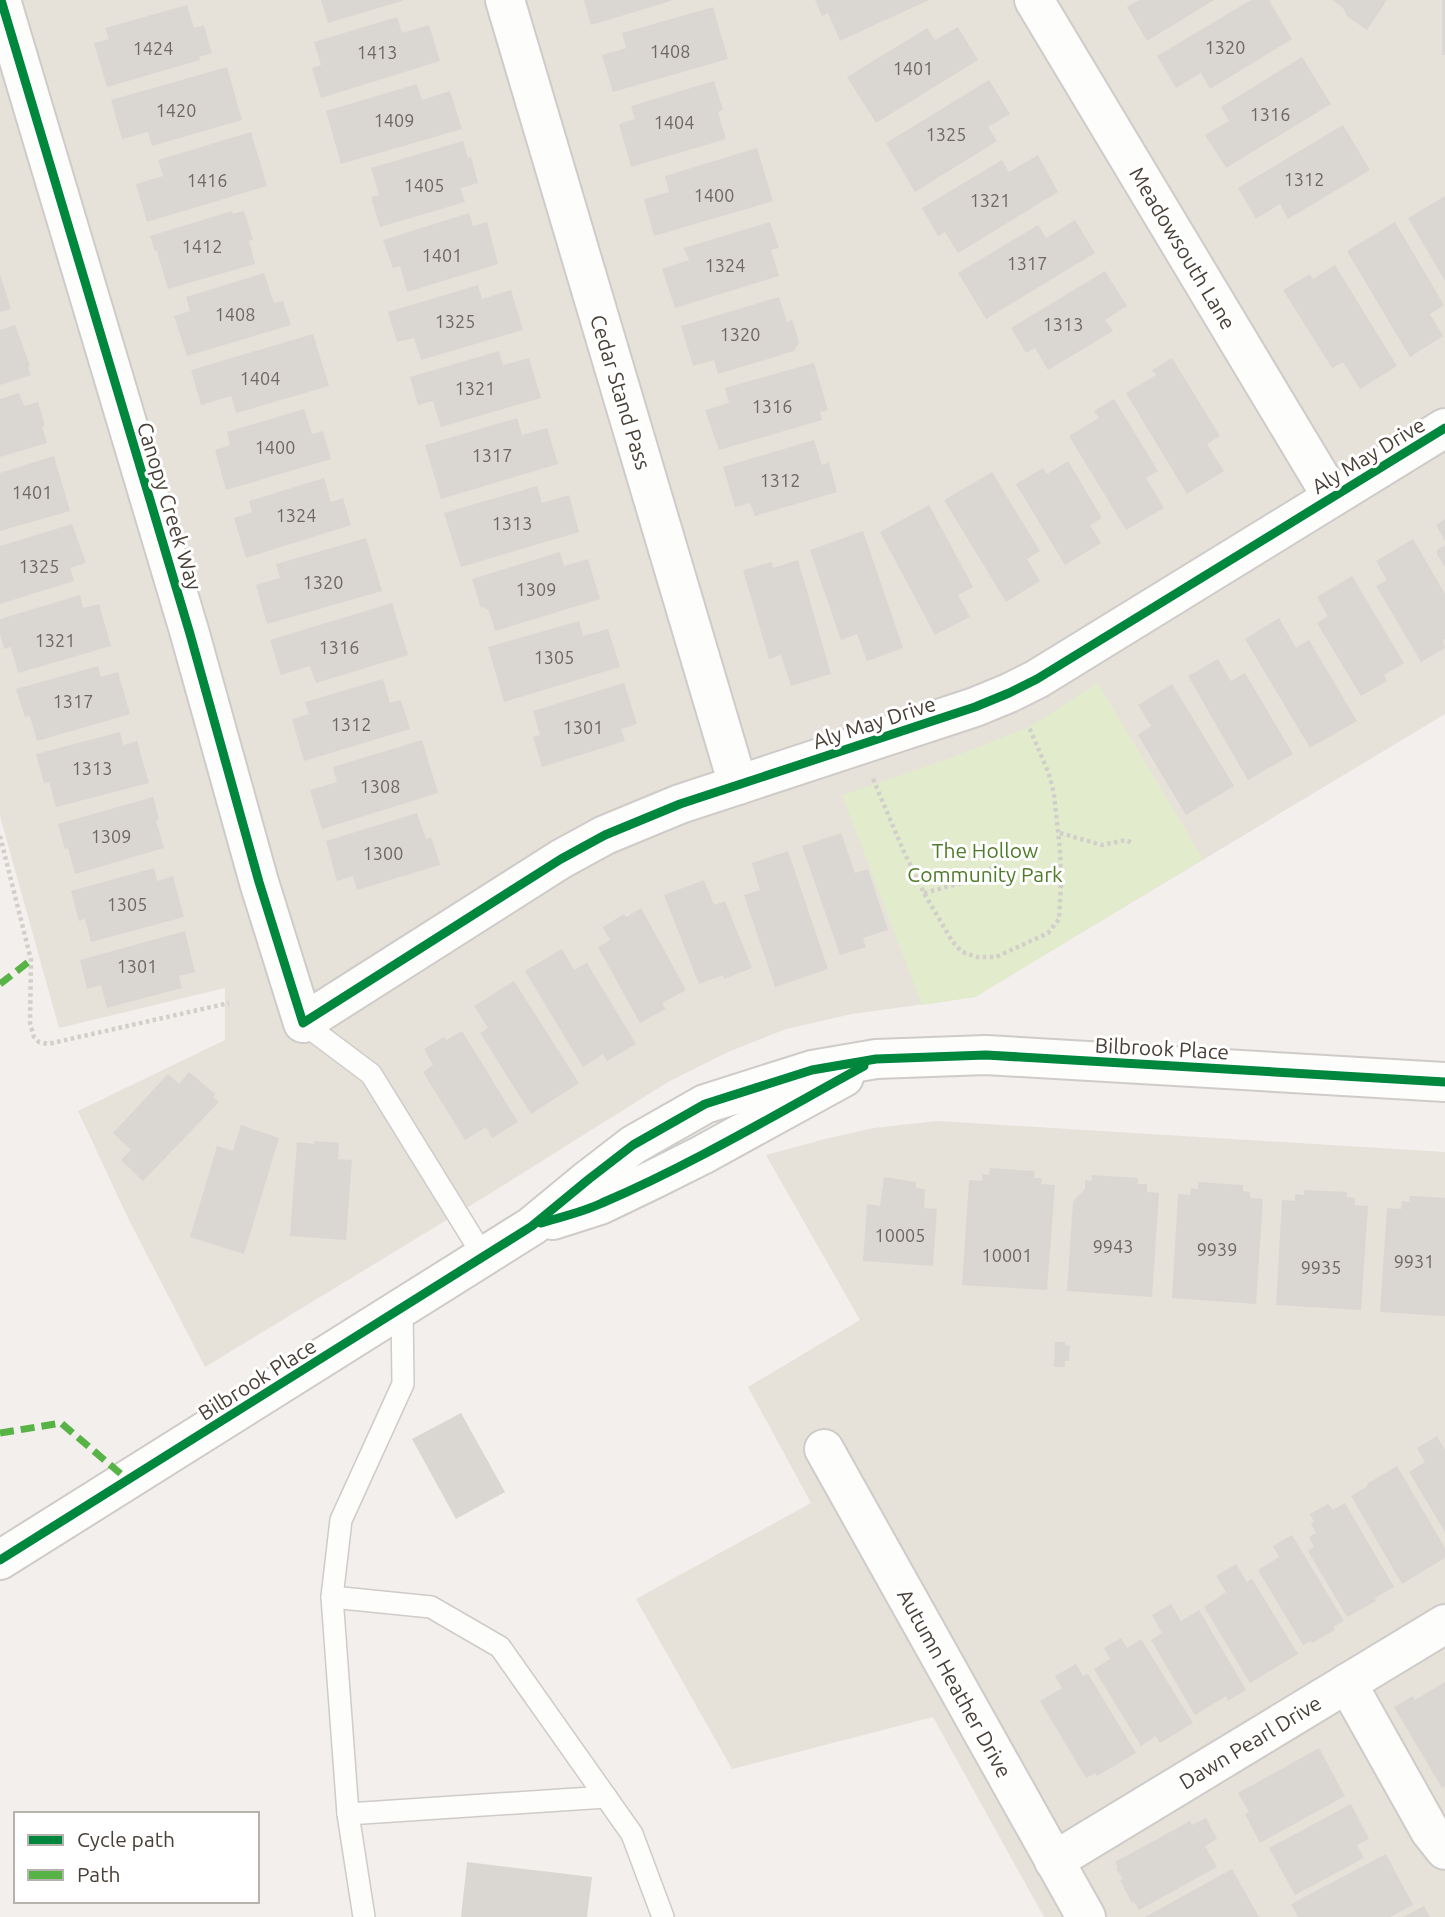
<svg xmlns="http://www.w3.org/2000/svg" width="1445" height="1917" font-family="Ubuntu,sans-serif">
<rect width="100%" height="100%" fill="#f2efec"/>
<g fill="#e6e1d9">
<path d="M0 0H1445V714L975 997 852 1014 786 1029 728 1052 668 1082 491 1193 205 1367 129 1220 78 1111 225 1040V988L59 1028 0 816Z"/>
<path d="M938 1121 1445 1152V1917H1044L933 1717 732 1769 636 1599 811 1503 748 1387 860 1320 766 1155 825 1139 874 1128Z"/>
</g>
<path fill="#e2eccc" d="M1098 683 1203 859 975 997 922 1005 842 795 951 758 1029 727Z"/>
<g fill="#dad7d3">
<path d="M321 0H402V1L328 23Z"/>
<path d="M584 0H671V1L591 25Z"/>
<path d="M815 0H929L840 41 828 13 822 16Z"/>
<path d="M1139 0H1214L1147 41 1127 7Z"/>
<path d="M1251 0H1269L1292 39 1210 89 1201 73 1176 88 1157 56Z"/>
<path d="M1332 0H1387L1367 30 1348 17 1343 8Z"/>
<rect x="1442" y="0" width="3" height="55"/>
<path d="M187 5 194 28 204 25 212 53 199 57 200 60 107 87 94 43 109 39 105 28Z"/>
<path d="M713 7 728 59 613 92 602 55 626 48 622 33Z"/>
<path d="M397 17 402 33 429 25 440 61 321 98 312 68 321 65 314 42Z"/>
<path d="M958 27 978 60 876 123 847 77 927 28 935 40Z"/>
<path d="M1302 57 1331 104 1226 168 1205 135 1229 121 1221 107Z"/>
<path d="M227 67 242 120 152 146 148 132 122 139 111 100Z"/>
<path d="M989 80 1010 114 988 127 997 141 915 192 886 143Z"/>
<path d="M714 81 723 110 718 112 726 139 631 167 619 124 635 119 631 106Z"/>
<path d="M417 84 422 100 450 91 462 129 341 164 326 111Z"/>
<path d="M1343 125 1370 170 1288 219 1280 204 1256 219 1238 188Z"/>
<path d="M251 132 267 186 147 222 136 184 163 176 158 160Z"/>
<path d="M463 141 468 158 471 157 478 183 460 188 465 202 380 227 371 197 379 195 371 168Z"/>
<path d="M757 148 773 201 654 236 644 199 669 192 665 176Z"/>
<path d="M1038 155 1058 192 958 253 945 232 938 236 922 208 1002 160 1009 172Z"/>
<path d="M1445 196V281L1408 218Z"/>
<path d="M232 211 233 214 244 211 253 240 249 241 255 264 168 289 157 251H155L150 236Z"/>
<path d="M469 213 473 226 487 222 498 264 407 292 400 266 393 268 383 240Z"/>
<path d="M1075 220 1095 253 986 319 958 273 1038 225 1046 238Z"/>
<path d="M770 222 779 248 771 250 779 276 675 308 662 269 689 260 684 248Z"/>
<path d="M1395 222 1444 305 1430 314 1443 336 1410 357 1347 251Z"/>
<path d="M1335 265 1397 366 1360 389 1343 362 1332 368 1283 290 1310 274 1313 279Z"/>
<path d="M1105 271 1127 306 1105 320 1113 331 1048 370 1035 348 1026 353 1011 328Z"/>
<path d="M264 273 274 303 283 301 291 325 187 356 174 316 190 311 186 297Z"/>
<path d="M0 274 11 309 0 312Z"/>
<path d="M478 285 482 299 511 290 523 330 421 360 414 338 397 342 388 312Z"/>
<path d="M779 297 787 322 792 320 799 342 794 351 718 374 714 360 693 366 681 326Z"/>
<path d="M15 325 30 366 28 367 31 375 0 385V330Z"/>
<path d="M313 334 329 386 236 413 231 396 201 405 191 370Z"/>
<path d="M499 351 503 365 529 358 541 398 441 427 433 401 418 405 410 377Z"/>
<path d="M1172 358 1220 436 1207 444 1224 471 1187 494 1126 393 1156 375 1152 370Z"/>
<path d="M814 363 828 410 820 412 822 420 719 450 705 410 729 403 725 388Z"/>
<path d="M19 393 24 406 38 402 45 426 42 427 47 443 0 457V399Z"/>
<path d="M1114 399 1158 471 1146 478 1164 508 1126 530 1069 436 1099 418 1094 411Z"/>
<path d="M304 409 312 434 323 431 331 459 226 490 215 450 230 445 227 432Z"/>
<path d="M517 418 522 435 547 428 558 464 441 499 425 445Z"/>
<path d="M814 440 822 465 829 462 837 492 755 516 750 503 735 507 723 467Z"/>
<path d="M54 456 70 511 0 531V473Z"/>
<path d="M1068 461 1102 518 1090 525 1101 543 1065 565 1016 484 1043 468 1047 474Z"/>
<path d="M992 472 1040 551 1027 559 1040 581 1006 602 944 500Z"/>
<path d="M324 478 331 502 343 498 351 525 246 558 234 518 252 512 249 501Z"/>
<path d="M537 486 542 503 569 495 579 532 461 567 444 513Z"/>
<path d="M929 505 973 587 958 595 970 617 935 635 880 532Z"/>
<path d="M1445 519V541L1436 525Z"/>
<path d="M72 524 86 563 70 568 74 581 0 604V546Z"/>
<path d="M863 531 903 648 867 661 857 634 841 640 810 550Z"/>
<path d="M366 538 382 591 267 624 256 585 280 578 276 564Z"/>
<path d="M1413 539 1445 594V639L1443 640 1445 648 1421 662 1376 586 1387 580 1376 561Z"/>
<path d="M1445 545V567L1437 554V550Z"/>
<path d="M560 552 564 566 588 559 600 599 495 631 489 611 484 607 481 608 472 579Z"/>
<path d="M798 560 831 674 791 686 781 655 769 659 743 570 772 562 773 568Z"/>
<path d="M1352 576 1404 663 1384 675 1387 681 1361 696 1317 623 1328 616 1317 597Z"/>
<path d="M80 595 83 608 99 604 111 646 18 673 11 647 4 649 0 634V619Z"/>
<path d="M392 603 408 655 316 683 310 666 281 675 270 640Z"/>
<path d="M1279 618 1296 648 1309 640 1357 721 1310 748 1245 639Z"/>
<path d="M579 621 583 636 608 629 620 667 504 702 488 647Z"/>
<path d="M1218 659 1231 681 1245 673 1293 754 1248 780 1188 676Z"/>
<path d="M98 666 101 677 118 672 130 714 37 741 30 716 25 717 16 689Z"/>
<path d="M383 679 390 703 401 700 410 729 304 761 292 719 309 714 305 702Z"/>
<path d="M624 683 637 724 621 729 625 741 542 767 533 737 540 735 533 711Z"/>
<path d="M1172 684 1234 786 1186 815 1138 735 1151 726 1138 705Z"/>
<path d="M120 732 123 745 137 741 149 783 56 807 49 782 44 783 36 754Z"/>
<path d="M422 740 438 793 322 829 310 790 337 782 333 767Z"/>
<path d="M153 797 159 818 156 821 164 848 75 874 68 848 65 849 58 824Z"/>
<path d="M417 813 426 839 431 837 440 865 357 890 353 876 337 881 326 841Z"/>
<path d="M841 833 855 873 868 869 888 930 863 938 866 947 840 955 802 846Z"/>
<path d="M788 851 828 969 775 987 744 895 760 890 752 863Z"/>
<path d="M154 868 157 881 173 876 184 917 91 942 85 919 79 921 71 891Z"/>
<path d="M704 880 714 905 725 901 752 968 724 979 723 975 699 984 664 895Z"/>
<path d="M641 908 686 990 662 1003 666 1009 640 1023 598 947 610 940 603 927 624 914 626 917Z"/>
<path d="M185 931 195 972 179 976 182 988 107 1008 101 985 87 989 80 960Z"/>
<path d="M562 949 574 970 587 963 636 1044 607 1061 603 1054 583 1067 525 971Z"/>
<path d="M514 981 579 1083 531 1114 480 1033 488 1028 474 1006Z"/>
<path d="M462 1031 518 1122 492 1138 486 1127 465 1140 423 1072 433 1065 424 1049 444 1037 446 1040Z"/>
<path d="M189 1072 215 1094 213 1097 219 1102 143 1181 121 1160 131 1150 113 1133 168 1074 179 1084Z"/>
<path d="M241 1125 279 1138 244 1254 190 1237 217 1146 233 1151Z"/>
<path d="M315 1141 339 1143 338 1159 352 1160 346 1240 290 1236 297 1142 314 1144Z"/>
<path d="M990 1168 1035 1171 1034 1178H1042L1041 1184 1055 1185 1047 1290 962 1285 969 1180 982 1181V1174L989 1175Z"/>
<path d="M1092 1175 1138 1178V1184H1147V1192L1159 1193 1152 1297 1067 1291 1073 1201 1085 1189V1180L1091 1181Z"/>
<path d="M884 1177 916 1182V1188L925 1189 924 1208 937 1209 933 1266 863 1261 867 1204 880 1206Z"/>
<path d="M1198 1182 1243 1185V1191L1250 1192V1198L1263 1199 1256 1304 1172 1298 1178 1194 1190 1195 1191 1188 1198 1189Z"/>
<path d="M1304 1190 1347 1192V1197L1355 1198V1205L1368 1206 1361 1310 1276 1305 1282 1200 1295 1201V1194L1304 1195Z"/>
<path d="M1410 1196 1445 1198V1316L1380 1312 1387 1208 1401 1209 1402 1201 1409 1202Z"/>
<path d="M1055 1342H1065V1345L1070 1346 1069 1361H1065V1367H1054Z"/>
<path d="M461 1413 505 1492 456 1519 412 1439Z"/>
<path d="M1437 1436 1445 1450V1532L1409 1472 1425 1462 1417 1448Z"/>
<path d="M1397 1466 1445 1548V1558L1402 1584 1351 1496 1368 1486 1367 1484Z"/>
<path d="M1345 1503 1394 1587 1375 1598 1376 1601 1347 1617 1308 1551 1314 1547 1309 1537 1316 1533 1311 1524 1314 1522 1310 1514 1328 1504 1333 1510Z"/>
<path d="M1292 1535 1344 1621 1333 1627 1335 1630 1312 1643 1310 1641 1303 1645 1258 1570 1279 1557 1273 1546Z"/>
<path d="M1236 1564 1247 1582 1252 1579 1298 1654 1250 1683 1204 1607 1226 1592 1216 1576Z"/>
<path d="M1171 1604 1181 1621 1199 1610 1246 1690 1228 1701 1226 1696 1195 1715 1151 1640 1162 1633 1152 1615Z"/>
<path d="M1121 1638 1127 1648 1141 1639 1193 1723 1160 1743 1156 1736 1141 1746 1094 1669 1110 1659 1104 1648Z"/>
<path d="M1076 1664 1083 1676 1088 1674 1136 1753 1097 1776 1095 1773 1086 1778 1040 1701 1062 1688 1055 1676Z"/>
<path d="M1445 1682V1786L1442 1788 1394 1707 1413 1696 1415 1700Z"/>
<path d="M1319 1748 1345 1796 1260 1843 1245 1814 1249 1812 1238 1793Z"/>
<path d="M1351 1804 1369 1839 1357 1845 1364 1858 1295 1895 1269 1848Z"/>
<path d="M1206 1818 1217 1839 1205 1846 1217 1867 1139 1910 1134 1902 1132 1903 1120 1880 1123 1879 1116 1868 1118 1867 1115 1862 1190 1821 1192 1825Z"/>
<path d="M1386 1854 1413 1905 1390 1917H1298L1291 1904Z"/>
<path d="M467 1862 592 1877 587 1917H461Z"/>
<path d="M1232 1869 1259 1917H1145Z"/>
<path d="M1424 1906 1430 1917H1403Z"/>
</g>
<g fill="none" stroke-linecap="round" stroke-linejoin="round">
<g stroke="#cfcbc8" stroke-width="24">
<g id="service">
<path d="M303 1023 371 1074 484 1257"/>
<path d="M332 1597 431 1607 500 1647 632 1834 663 1917"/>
<path d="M348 1814 606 1797"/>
<path d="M364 1917 348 1814 332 1597 341 1520 403 1384 402 1309"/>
</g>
</g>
<g stroke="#cfcbc8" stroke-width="42">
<g id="minor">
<path d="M1 0 190 634 259 882 303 1023 561 859 605 835 680 804 975 707 1009 693 1037 679 1445 428"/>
<path d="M505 0 738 785"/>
<path d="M1034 0 1332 497"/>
<path d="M824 1449 1086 1917"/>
<path d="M1347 1683 1430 1831 1445 1850"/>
<path d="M1054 1861 1445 1624"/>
</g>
</g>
<g stroke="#cfcbc8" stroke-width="42">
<g id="tertiary">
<path d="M553 1220 600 1205 654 1179 702 1155 844 1077"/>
<path d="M0 1560 532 1226 589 1179 633 1145 705 1104 812 1070 876 1059 986 1055 1445 1082"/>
</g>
</g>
<g stroke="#d2cfca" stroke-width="4.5" stroke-dasharray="3.5 3.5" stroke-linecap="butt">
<path d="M873 779 904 852 924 893 952 941 962 952 977 957H996L1048 933 1059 919 1061 884 1060 850 1054 794 1049 774 1029 727"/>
<path d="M1060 833 1102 845 1126 840 1134 844"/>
<path d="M0 836 31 960 30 1023 34 1037 39 1042 48 1044 229 1003"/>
<path d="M924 893 969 881 999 864"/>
</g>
<use href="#service" stroke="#fdfdfc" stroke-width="21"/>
<use href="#minor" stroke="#fdfdfc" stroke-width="38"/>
<use href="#tertiary" stroke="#fdfdfc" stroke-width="38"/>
<g stroke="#57b346" stroke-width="7" stroke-dasharray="14 7" stroke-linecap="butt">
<path d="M0 984 31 960"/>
<path d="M0 1433 61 1423 128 1480"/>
</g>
<g stroke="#fff" stroke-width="13">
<g id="cycleway">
<path d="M1 0 190 634 259 882 303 1023 561 859 605 835 680 804 975 707 1009 693 1037 679 1445 428"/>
<path d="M541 1223C561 1217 583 1212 602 1203 693 1164 778 1113 864 1066"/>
<path d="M0 1560 532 1226 589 1179 633 1145 705 1104 812 1070 876 1059 986 1055 1445 1082"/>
</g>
</g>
<use href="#cycleway" stroke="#00873e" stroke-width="9"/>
</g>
<g text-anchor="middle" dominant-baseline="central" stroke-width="6" stroke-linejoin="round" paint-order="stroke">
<g font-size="18" fill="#6f6760">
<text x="1225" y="47">1320</text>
<text x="153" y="48">1424</text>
<text x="670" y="51">1408</text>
<text x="377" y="52">1413</text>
<text x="913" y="68">1401</text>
<text x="176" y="110">1420</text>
<text x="1270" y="114">1316</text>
<text x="394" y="120">1409</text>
<text x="674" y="122">1404</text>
<text x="946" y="134">1325</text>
<text x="1304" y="179">1312</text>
<text x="207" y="180">1416</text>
<text x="424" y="185">1405</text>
<text x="714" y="195">1400</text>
<text x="990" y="200">1321</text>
<text x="202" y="246">1412</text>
<text x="442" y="255">1401</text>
<text x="1027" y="263">1317</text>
<text x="725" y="265">1324</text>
<text x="235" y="314">1408</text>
<text x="455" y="321">1325</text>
<text x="1063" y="324">1313</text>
<text x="740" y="334">1320</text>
<text x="260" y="378">1404</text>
<text x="475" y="388">1321</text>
<text x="772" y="406">1316</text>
<text x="275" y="447">1400</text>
<text x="492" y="455">1317</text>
<text x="780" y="480">1312</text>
<text x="32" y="492">1401</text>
<text x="296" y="515">1324</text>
<text x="512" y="523">1313</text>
<text x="39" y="566">1325</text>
<text x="323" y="582">1320</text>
<text x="536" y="589">1309</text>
<text x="55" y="640">1321</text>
<text x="339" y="647">1316</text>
<text x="554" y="657">1305</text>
<text x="73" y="701">1317</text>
<text x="351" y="724">1312</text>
<text x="583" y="727">1301</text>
<text x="92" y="768">1313</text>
<text x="380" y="786">1308</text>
<text x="111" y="836">1309</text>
<text x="383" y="853">1300</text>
<text x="127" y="904">1305</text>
<text x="137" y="966">1301</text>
<text x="900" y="1235">10005</text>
<text x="1113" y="1246">9943</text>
<text x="1217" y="1249">9939</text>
<text x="1007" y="1255">10001</text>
<text x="1414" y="1261">9931</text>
<text x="1321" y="1267">9935</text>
</g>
<g font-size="21" fill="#494037" stroke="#fff">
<text transform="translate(1183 248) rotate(59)">Meadowsouth Lane</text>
<text transform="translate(621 392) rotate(73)">Cedar Stand Pass</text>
<text transform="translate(1368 455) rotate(-31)">Aly May Drive</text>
<text transform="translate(170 506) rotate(73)">Canopy Creek Way</text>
<text transform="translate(874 722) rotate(-18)">Aly May Drive</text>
<text transform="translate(1162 1048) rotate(3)">Bilbrook Place</text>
<text transform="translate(257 1379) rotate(-32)">Bilbrook Place</text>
<text transform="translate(955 1683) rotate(61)">Autumn Heather Drive</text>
<text transform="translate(1250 1742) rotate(-31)">Dawn Pearl Drive</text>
</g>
<g font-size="21" fill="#507c29" stroke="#fff">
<text x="985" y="850">The Hollow<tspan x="985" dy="24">Community Park</tspan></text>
</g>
</g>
<rect x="14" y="1812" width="245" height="91" fill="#ffffff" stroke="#b6b3af" stroke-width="2"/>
<rect x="28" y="1835" width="35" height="10" fill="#00873e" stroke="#b6b3af" stroke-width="2"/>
<text x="77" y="1847" font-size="21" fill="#494037">Cycle path</text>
<rect x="28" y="1870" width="35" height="10" fill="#57b346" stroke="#b6b3af" stroke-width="2"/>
<text x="77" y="1882" font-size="21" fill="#494037">Path</text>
</svg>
